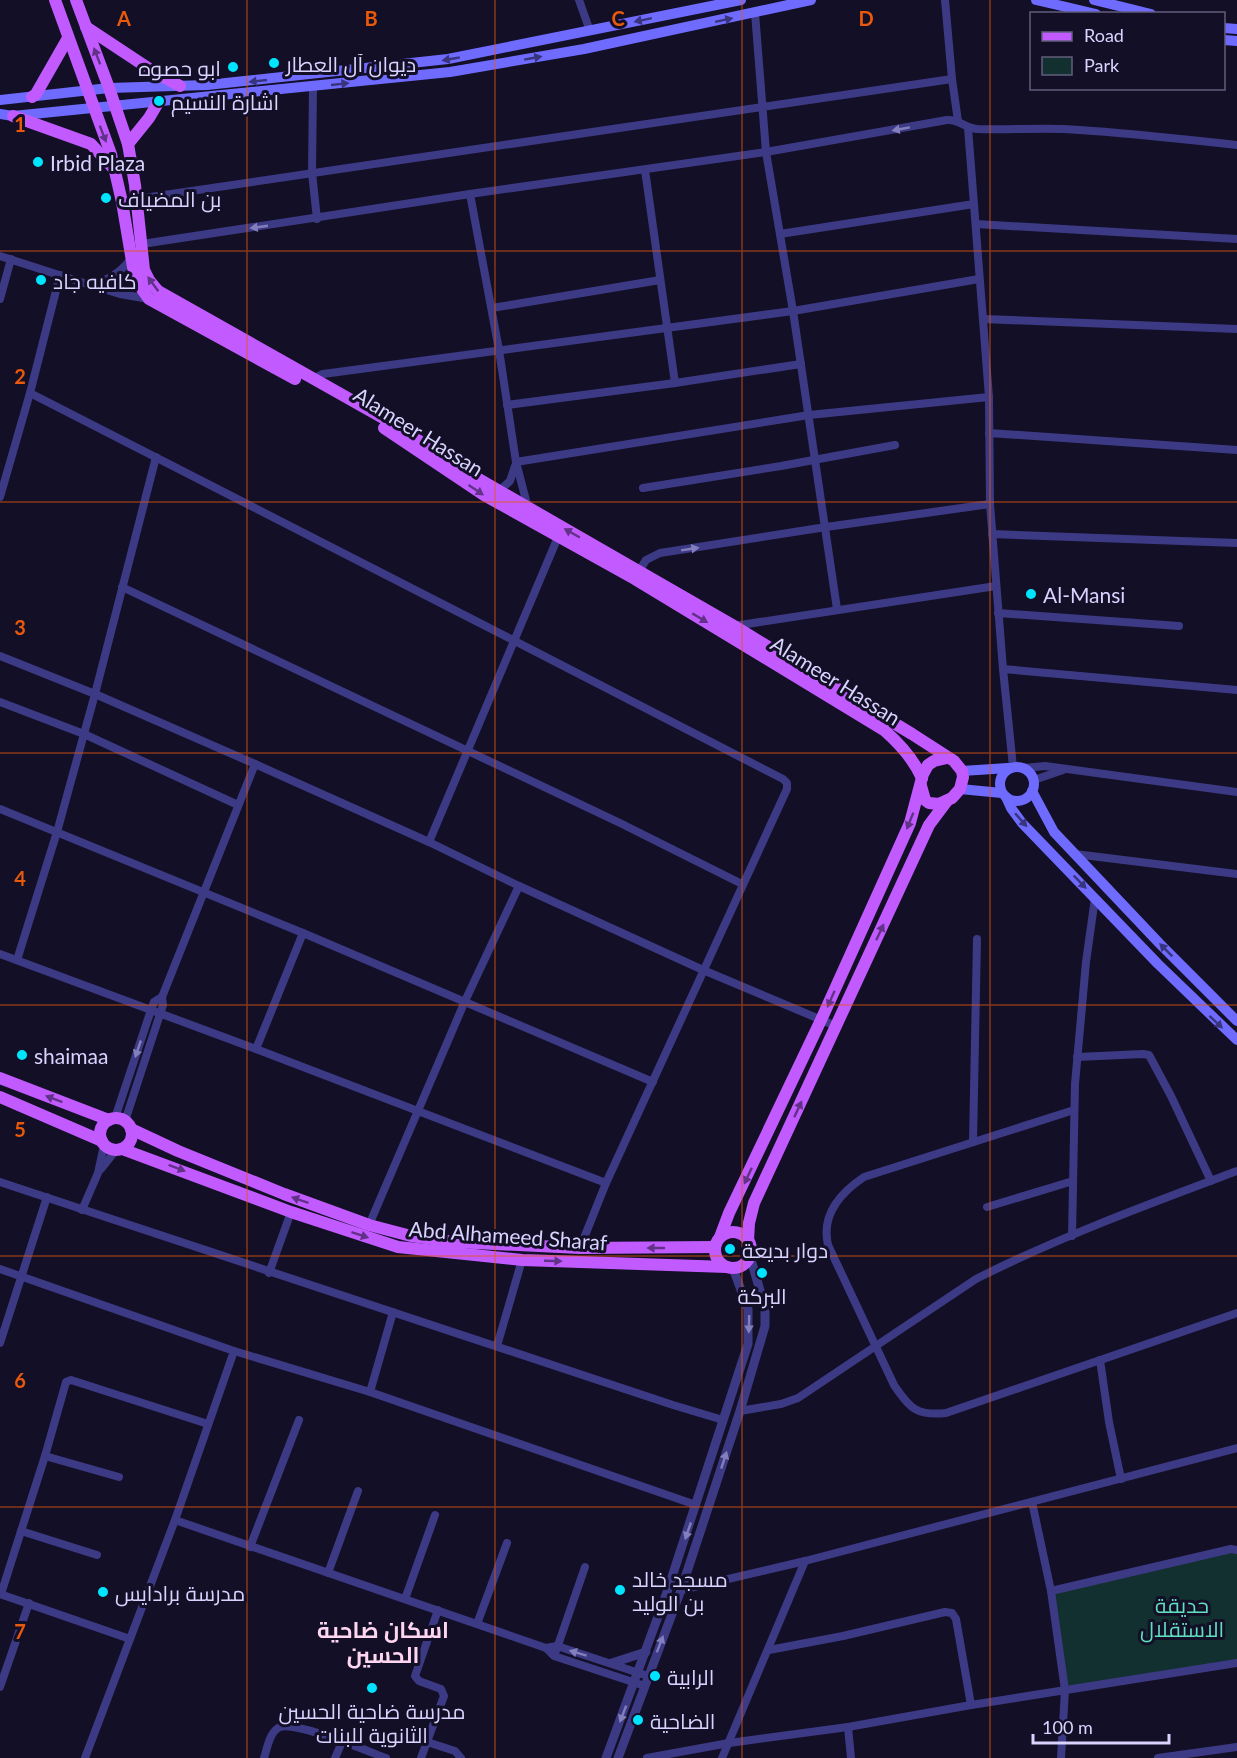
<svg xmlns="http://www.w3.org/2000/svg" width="1237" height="1758" font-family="Lato,Cairo,sans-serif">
<rect width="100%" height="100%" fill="#130f26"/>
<path fill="#12302f" d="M1237 1550V1663L1068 1690 1052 1591Z"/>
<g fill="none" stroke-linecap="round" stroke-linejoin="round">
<g stroke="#3d3a85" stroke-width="8">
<path d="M579 0 590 31"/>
<path d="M945 0 952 79 958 121"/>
<path d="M755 13 766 152 793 311 837 609"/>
<path d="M313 87 312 173 317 219"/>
<path d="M968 128 989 397 990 504 1003 669 1013 767"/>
<path d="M645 170 675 383"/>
<path d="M470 194 499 350 516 462 528 508"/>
<path d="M137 199 952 79"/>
<path d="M976 224 1237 239"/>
<path d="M780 234 974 204"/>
<path d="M142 244 470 194 766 152 947 120C959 119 965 128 977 129 1006 130 1035 128 1064 129 1122 132 1179 139 1237 145"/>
<path d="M0 256 90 285"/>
<path d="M130 260C119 274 108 280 90 285L120 294 149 299"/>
<path d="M0 299 11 259"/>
<path d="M492 308 660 280"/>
<path d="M983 319 1237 329"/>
<path d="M312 379 323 374 793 311 979 279"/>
<path d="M30 393C282 521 532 650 783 779L787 783V789L606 1183 580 1248"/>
<path d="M507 405 675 383 801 364"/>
<path d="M989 433 1237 450"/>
<path d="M516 462 809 415 989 397"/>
<path d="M643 488 781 466 895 445"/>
<path d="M499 491 510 481 515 466"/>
<path d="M0 497 30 393 60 275"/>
<path d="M992 534 1237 543"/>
<path d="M639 571 646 560 660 553 826 527 990 504"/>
<path d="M122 587 620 823 742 884"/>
<path d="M998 613 1179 626"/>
<path d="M734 626 996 586"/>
<path d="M0 656 95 694 255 764 429 842 519 886 703 970 836 1026"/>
<path d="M1003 669 1237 690"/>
<path d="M0 702 84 734 238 805"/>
<path d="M1024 768 1045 766 1237 792"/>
<path d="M1034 780 1063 770"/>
<path d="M0 809 303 933 653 1082"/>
<path d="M429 842 558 537"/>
<path d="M1075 854 1237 874"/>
<path d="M0 954 256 1049 606 1183"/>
<path d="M17 960 57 832 95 694 156 457"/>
<path d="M256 1049 303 933"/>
<path d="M1077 1057 1143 1054 1149 1055 1171 1096 1211 1181"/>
<path d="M1074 1110 864 1177C840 1193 821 1215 828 1245L894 1385C910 1409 917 1416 946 1413L1237 1313"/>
<path d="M115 1118 151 1010 154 1002 162 997"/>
<path d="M125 1121 163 1005 162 997 255 764"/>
<path d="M973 1142 977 939"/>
<path d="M101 1169 116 1150"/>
<path d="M0 1182 673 1405 723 1420"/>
<path d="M987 1207 1073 1181"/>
<path d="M82 1210 98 1173 104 1145"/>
<path d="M369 1225 465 1001 519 886"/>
<path d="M1072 1236 1075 1084 1086 962 1095 898"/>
<path d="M0 1269 234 1351 370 1392 696 1505"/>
<path d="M269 1273 291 1212"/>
<path d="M0 1343 47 1197"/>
<path d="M497 1346 522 1260"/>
<path d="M1100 1360 1109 1422 1121 1479"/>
<path d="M370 1392 393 1312"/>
<path d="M740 1411 781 1404 798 1398 976 1279C1059 1237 1149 1204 1237 1171"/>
<path d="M45 1456 119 1477"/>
<path d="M1032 1502 1051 1591 1065 1690 1061 1758"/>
<path d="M175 1520 546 1648 554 1656 645 1686"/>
<path d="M21 1531 97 1555"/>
<path d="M250 1547 299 1420"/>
<path d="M328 1573 358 1491"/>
<path d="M681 1590 805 1561 1237 1448"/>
<path d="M1051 1591 1231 1549 1237 1550"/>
<path d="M0 1594 130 1639"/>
<path d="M1 1594 45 1456 66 1382 71 1380 208 1424"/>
<path d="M405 1599 435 1515"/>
<path d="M477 1624 507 1543"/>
<path d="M546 1648 557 1646 648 1676"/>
<path d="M769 1650 843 1636 945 1612 952 1613 956 1619 971 1705"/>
<path d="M556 1651 585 1567"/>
<path d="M0 1687 29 1603"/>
<path d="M848 1727 851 1758"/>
<path d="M427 1742 455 1751 461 1758"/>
<path d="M85 1758 175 1520 234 1351"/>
<path d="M264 1758C267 1749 269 1734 278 1728 292 1719 367 1751 386 1758"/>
<path d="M335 1758 342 1742"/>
<path d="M421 1758 444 1696 441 1689 419 1681 415 1676 438 1610"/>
<path d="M647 1758 729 1743 848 1727 971 1705 1237 1663"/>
<path d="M722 1758 805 1561"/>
<path d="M1158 1758 1237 1747"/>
</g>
<g stroke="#3d3a85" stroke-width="9">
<path d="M612 1663 646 1652"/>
<path d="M606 1758 667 1592 748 1344V1309L733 1268"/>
<path d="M618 1758 681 1590 740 1411 765 1326V1308L750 1256"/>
</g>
<g stroke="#6f6bff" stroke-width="10">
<path d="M1036 0 1096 14"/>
<path d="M1094 0 1151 14"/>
<path d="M1224 28 1237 29"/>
<path d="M1224 40 1237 41"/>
<path d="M0 100 109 88 207 85 448 59 741 0"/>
<path d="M0 114 13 116 450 72 584 49 811 0"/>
<circle cx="1017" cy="784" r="17"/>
<path d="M962 771 1008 768"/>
<path d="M960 789 1002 793"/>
<path d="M1032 791 1054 832 1160 944 1237 1021"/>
<path d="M1006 797 1011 808 1022 823 1158 964 1237 1040"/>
</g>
<g stroke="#c25bff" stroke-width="12">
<path d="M55 0 111 154 122 202 134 273 139 285 149 299 295 379"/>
<path d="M76 0 109 88 128 144 135 185 144 270 149 280 158 291 385 419 482 481 734 626 912 734 954 761 962 771 963 777 960 789 952 798 939 804 929 803 925 800 921 786"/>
<path d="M86 27 151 70 180 86"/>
<path d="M32 97 36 94 68 38"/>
<path d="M13 116 91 144 113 168"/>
<path d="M128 144 149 118 159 101"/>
<path d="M384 428 484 495 635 579 884 730C900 744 913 758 922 778"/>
<path d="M0 1078 109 1120"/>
<path d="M0 1097 102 1141"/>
<circle cx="116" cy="1134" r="16"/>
<path d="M131 1129 178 1151 284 1194 369 1225 411 1236 455 1242 580 1248 715 1247"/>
<path d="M122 1149 291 1212 398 1247 522 1260 727 1267"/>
<circle cx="733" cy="1250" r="18"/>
<path d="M720 1237 729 1213 821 1020 910 823 923 774 928 765 934 761 947 758"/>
<path d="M748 1241 749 1223 754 1203 929 825 947 801"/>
</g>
</g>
<defs><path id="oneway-solid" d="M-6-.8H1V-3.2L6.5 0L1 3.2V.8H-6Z" transform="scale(1.5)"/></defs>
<g fill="#38347d">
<use href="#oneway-solid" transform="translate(643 20) rotate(168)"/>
<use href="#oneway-solid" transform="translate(724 20) rotate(-12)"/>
<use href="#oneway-solid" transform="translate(533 58) rotate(-10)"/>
<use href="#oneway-solid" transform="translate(451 59) rotate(170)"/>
<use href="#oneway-solid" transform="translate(258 81) rotate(174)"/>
<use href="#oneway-solid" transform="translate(340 84) rotate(-6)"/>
<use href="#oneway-solid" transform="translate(1021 820) rotate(49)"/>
<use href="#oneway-solid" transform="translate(1080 882) rotate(46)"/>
<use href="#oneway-solid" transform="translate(1166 950) rotate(-135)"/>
<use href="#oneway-solid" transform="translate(1216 1022) rotate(43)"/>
</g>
<g fill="#623188">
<use href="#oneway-solid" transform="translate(97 56) rotate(-111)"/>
<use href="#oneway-solid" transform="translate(103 134) rotate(69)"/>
<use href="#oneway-solid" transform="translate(153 284) rotate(-126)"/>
<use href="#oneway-solid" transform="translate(476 490) rotate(34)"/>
<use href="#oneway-solid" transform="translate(572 533) rotate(-150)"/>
<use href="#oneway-solid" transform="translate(700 618) rotate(31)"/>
<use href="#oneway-solid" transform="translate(910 821) rotate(112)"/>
<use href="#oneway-solid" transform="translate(880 932) rotate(-65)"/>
<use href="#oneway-solid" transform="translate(831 999) rotate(114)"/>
<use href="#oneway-solid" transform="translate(54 1099) rotate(-159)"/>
<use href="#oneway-solid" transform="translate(798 1109) rotate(-65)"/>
<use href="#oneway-solid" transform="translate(177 1168) rotate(21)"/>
<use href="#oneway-solid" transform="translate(748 1176) rotate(115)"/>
<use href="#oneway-solid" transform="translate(300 1200) rotate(-161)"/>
<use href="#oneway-solid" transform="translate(360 1235) rotate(18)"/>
<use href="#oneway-solid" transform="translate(656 1248) rotate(-180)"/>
<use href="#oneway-solid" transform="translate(553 1261) rotate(2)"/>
</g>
<g fill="#837fbc">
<use href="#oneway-solid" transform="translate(901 129) rotate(170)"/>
<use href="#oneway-solid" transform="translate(259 227) rotate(172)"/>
<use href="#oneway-solid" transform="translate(690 549) rotate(-9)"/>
<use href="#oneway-solid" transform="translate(138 1049) rotate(109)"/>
<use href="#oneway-solid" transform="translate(749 1324) rotate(91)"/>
<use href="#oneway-solid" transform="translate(724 1460) rotate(-72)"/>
<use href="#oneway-solid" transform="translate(688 1531) rotate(109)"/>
<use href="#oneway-solid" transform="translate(660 1644) rotate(-69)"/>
<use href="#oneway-solid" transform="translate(578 1653) rotate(-163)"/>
<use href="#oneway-solid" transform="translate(623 1714) rotate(111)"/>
</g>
<path fill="none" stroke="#e8590c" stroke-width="1.5" stroke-opacity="0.55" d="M247 0V1758M495 0V1758M742 0V1758M990 0V1758M0 251H1237M0 502H1237M0 753H1237M0 1005H1237M0 1256H1237M0 1507H1237"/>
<g fill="#00e5ff" stroke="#130f26" stroke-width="2">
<circle cx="274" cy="63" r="6"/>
<circle cx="233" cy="67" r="6"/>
<circle cx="159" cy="101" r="6"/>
<circle cx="38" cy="162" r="6"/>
<circle cx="106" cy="198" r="6"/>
<circle cx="41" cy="280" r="6"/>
<circle cx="1031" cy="594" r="6"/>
<circle cx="22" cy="1055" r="6"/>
<circle cx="730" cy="1249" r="6"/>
<circle cx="762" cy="1273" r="6"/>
<circle cx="620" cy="1590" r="6"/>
<circle cx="103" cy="1592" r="6"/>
<circle cx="655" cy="1676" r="6"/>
<circle cx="372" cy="1688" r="6"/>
<circle cx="638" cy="1720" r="6"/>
</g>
<g text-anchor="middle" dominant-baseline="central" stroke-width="6" stroke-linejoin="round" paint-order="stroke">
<g font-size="21" fill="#d9d4ff" stroke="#130f26" text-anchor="start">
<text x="286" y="63">ديوان آل العطار</text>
<text x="221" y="67" text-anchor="end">ابو حصوه</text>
<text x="171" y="101">اشارة النسيم</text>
<text x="50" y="162">Irbid Plaza</text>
<text x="118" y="198">بن المضياف</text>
<text x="53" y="280">كافيه جاد</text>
<text x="1043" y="594">Al-Mansi</text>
<text x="34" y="1055">shaimaa</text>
<text x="742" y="1249">دوار بديعة</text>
<text x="762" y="1295" text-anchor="middle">البركة</text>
<text x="632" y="1578">مسجد خالد<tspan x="632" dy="24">بن الوليد</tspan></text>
<text x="115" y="1592">مدرسة برادايس</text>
<text x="667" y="1676">الرابية</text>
<text x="372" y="1710" text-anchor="middle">مدرسة ضاحية الحسين<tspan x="372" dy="24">الثانوية للبنات</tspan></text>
<text x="650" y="1720">الضاحية</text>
</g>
<g font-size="21" fill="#d9d4ff" stroke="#130f26">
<text transform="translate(419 431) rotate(32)">Alameer Hassan</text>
<text transform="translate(836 680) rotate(32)">Alameer Hassan</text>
<text transform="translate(508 1235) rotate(4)">Abd Alhameed Sharaf</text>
</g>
<g font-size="21" fill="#5fe0c0" stroke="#130f26">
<text x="1182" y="1604">حديقة<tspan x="1182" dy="24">الاستقلال</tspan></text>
</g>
<g font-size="22" font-weight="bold" fill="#ffd6f0" stroke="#130f26">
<text x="383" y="1629">اسكان ضاحية<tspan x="383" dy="25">الحسين</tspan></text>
</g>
</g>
<g font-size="20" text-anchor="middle" font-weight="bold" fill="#e8590c" stroke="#130f26" stroke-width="6" stroke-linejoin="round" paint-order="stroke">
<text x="124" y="26">A</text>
<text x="371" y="26">B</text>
<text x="618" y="26">C</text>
<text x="866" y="26">D</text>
<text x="20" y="132">1</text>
<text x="20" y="384">2</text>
<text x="20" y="635">3</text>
<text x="20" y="886">4</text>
<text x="20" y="1137">5</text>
<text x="20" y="1388">6</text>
<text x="20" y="1639">7</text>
</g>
<rect x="1030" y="12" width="195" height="78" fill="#130f26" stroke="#625e7d" stroke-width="1.5"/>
<rect x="1042" y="32" width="30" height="9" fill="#c25bff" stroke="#625e7d" stroke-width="1.5"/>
<text x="1084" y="42" font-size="18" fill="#d9d4ff">Road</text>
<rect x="1042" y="57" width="30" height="18" fill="#12302f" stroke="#625e7d" stroke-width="1.5"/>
<text x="1084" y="72" font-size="18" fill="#d9d4ff">Park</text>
<path d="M1033 1734v9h136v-9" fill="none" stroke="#d9d4ff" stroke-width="3"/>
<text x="1042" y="1734" font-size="18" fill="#d9d4ff" stroke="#130f26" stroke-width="4.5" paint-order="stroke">100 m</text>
</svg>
